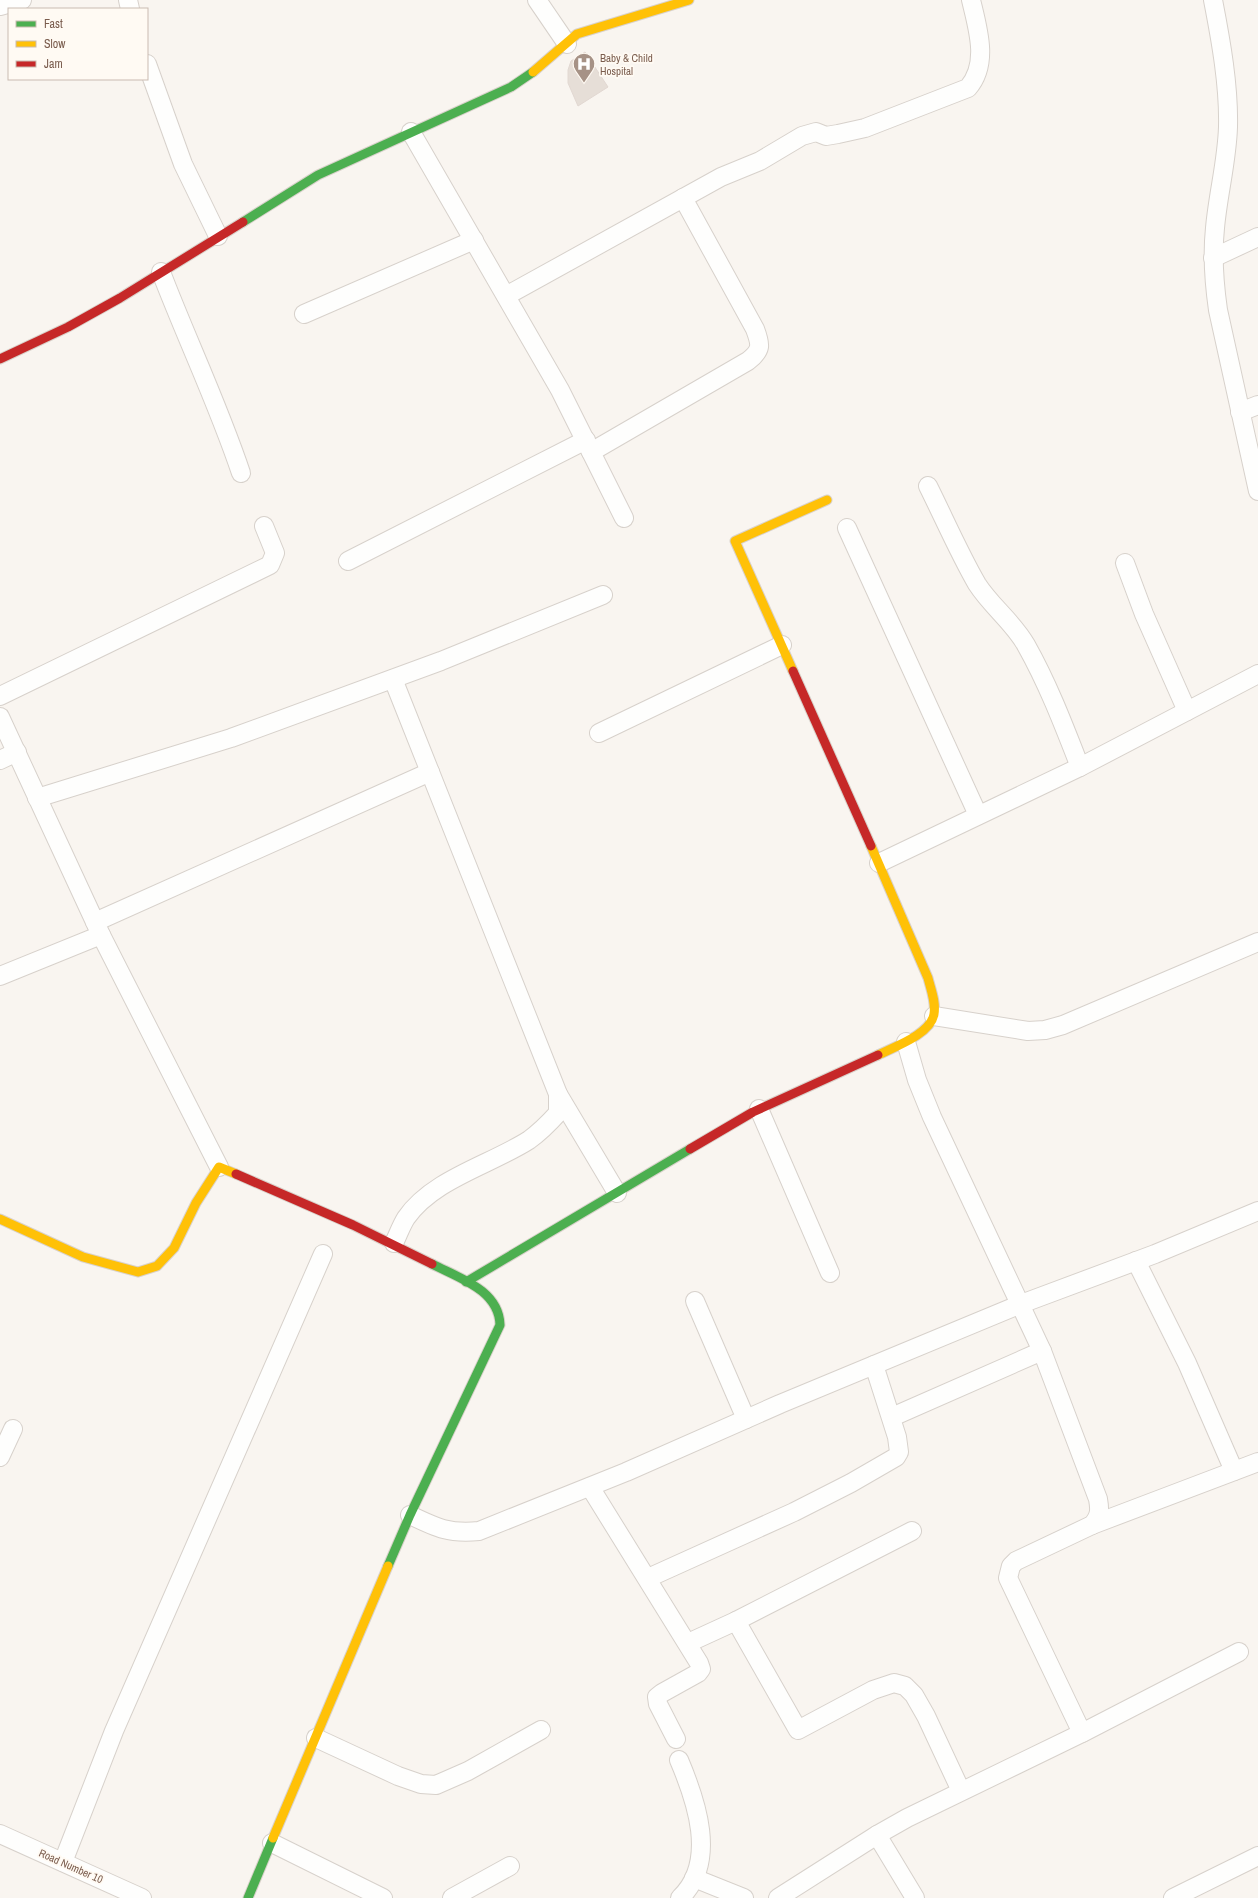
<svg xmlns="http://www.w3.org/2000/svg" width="1258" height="1898" font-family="'Archivo Narrow',sans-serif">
<rect width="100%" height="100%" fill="#f9f5f0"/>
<path fill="#e6ded7" stroke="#e2d8d2" d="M585 52 608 87 578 106 568 83V70L571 61Z"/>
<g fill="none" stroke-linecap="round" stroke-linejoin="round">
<g stroke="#d7d1cb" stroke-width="20">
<g id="street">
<path d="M128 0 130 9"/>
<path d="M537 0 567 44"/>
<path d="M1213 0C1221 41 1229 86 1228 127 1227 161 1218 194 1215 228 1212 256 1214 282 1218 310L1258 491"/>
<path d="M0 6 22 0"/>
<path d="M147 64 183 164 218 236"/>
<path d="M411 132 560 390 624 518"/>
<path d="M1213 258 1258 237"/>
<path d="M161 272C187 340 218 404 241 473"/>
<path d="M506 296 721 177 760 161 802 136 816 132 826 136 838 134 865 128 968 88C989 64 978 29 971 0"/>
<path d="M304 314 474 240"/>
<path d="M1240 412 1258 405"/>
<path d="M591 452 748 361C762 350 761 345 755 329L683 198"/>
<path d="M928 486C944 518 959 553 977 584 991 606 1013 622 1026 645 1048 684 1064 726 1080 767"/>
<path d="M847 528 978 815"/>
<path d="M348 561 586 440"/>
<path d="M1125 563 1144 614 1187 711"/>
<path d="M393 679 558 1094V1113C549 1123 540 1132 529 1140 490 1165 433 1179 406 1218 401 1226 398 1235 394 1243"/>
<path d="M0 696 270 565 275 553 264 526"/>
<path d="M0 717 101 935 219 1167"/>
<path d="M599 733 782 645"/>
<path d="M0 760 17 752"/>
<path d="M37 798 231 738 441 661 603 595"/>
<path d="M879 863 1080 767 1258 674"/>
<path d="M95 922 430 772"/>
<path d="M0 976 101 935"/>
<path d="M934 1016 1028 1031 1045 1030 1063 1025 1258 942"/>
<path d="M906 1042 917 1080 932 1117 1042 1351 1098 1499C1100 1510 1100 1516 1092 1525L1016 1561 1011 1566 1008 1578 1082 1733"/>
<path d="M558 1094 617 1193"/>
<path d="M759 1109 830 1273"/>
<path d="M1136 1261 1187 1363 1234 1471"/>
<path d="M695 1301 746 1419"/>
<path d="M892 1417 1042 1351"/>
<path d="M0 1457 13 1429"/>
<path d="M590 1487 699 1663 701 1669 698 1673 662 1693 657 1697 658 1704 676 1739"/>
<path d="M410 1515C437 1528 449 1534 479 1531L626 1472 780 1404 1021 1304 1155 1254 1258 1211"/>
<path d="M1092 1525 1258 1462"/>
<path d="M648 1578 794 1512 851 1483 896 1457 899 1452 897 1437 874 1365"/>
<path d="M736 1621 798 1730 873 1690 894 1683 905 1686 914 1695 926 1716 961 1791"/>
<path d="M688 1643 736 1621 912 1531"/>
<path d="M316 1738 398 1776 421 1784 436 1785 468 1771 541 1730"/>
<path d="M679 1760C696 1800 718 1862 680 1898"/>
<path d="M0 1834 142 1898"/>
<path d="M877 1835 915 1898"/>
<path d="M272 1843 383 1898"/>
<path d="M63 1862 114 1731 323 1254"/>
<path d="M694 1878 744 1898"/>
<path d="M452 1898 510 1866"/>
<path d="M778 1898 877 1835 907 1818 1082 1733 1239 1652"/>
<path d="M1173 1898 1258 1856"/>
</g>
</g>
<g stroke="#d9d2cb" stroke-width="11">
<g id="fast">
<path d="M243 222 318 175 511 87 533 72"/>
<path d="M466 1282 690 1149"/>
<path d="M388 1566 410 1515 500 1325C499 1290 459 1278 432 1264"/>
<path d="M248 1898 273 1838"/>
</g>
</g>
<g stroke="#d9d2cb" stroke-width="11">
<g id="slow">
<path d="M533 72 577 34 689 0"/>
<path d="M793 671 735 541 827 500"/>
<path d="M871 846 928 978C931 990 936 1002 934 1014 931 1034 894 1047 878 1055"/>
<path d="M0 1219 83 1257 138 1272 157 1266 174 1248 196 1203 219 1167 236 1174"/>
<path d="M273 1838 388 1566"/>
</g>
</g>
<g stroke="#d9d2cb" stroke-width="11">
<g id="jam">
<path d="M0 359 68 327 120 298 243 222"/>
<path d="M793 671 871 846"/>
<path d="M690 1149 753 1112 878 1055"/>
<path d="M236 1174 353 1225 432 1264"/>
</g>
</g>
<use href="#street" stroke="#fefefd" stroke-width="18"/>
<use href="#fast" stroke="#4caf50" stroke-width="9"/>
<use href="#slow" stroke="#ffc107" stroke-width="9"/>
<use href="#jam" stroke="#c62828" stroke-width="9"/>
</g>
<defs>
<g id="hospital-pin" transform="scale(1.15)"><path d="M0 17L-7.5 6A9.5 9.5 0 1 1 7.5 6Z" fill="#a69286" stroke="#fffaf3"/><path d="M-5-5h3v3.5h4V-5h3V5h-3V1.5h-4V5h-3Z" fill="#fff"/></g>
</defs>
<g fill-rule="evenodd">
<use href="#hospital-pin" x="584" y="64"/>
</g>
<g text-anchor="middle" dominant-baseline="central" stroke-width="3.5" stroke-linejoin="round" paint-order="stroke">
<g font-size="11" fill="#7a5c4d" stroke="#fffaf3" text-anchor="start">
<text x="600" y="58">Baby &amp; Child<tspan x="600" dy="13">Hospital</tspan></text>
</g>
<g font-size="11" fill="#7a5c4d" stroke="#fffaf3">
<text transform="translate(71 1866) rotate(24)">Road Number 10</text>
</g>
</g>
<rect x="8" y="8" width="140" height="72" fill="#fffaf3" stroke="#cabbb1"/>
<rect x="16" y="21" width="20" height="6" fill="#4caf50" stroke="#cabbb1"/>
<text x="44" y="28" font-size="12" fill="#7a5c4d">Fast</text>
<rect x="16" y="41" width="20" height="6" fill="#ffc107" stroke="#cabbb1"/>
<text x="44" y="48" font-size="12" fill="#7a5c4d">Slow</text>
<rect x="16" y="61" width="20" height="6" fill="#c62828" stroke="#cabbb1"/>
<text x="44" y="68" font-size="12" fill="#7a5c4d">Jam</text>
</svg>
